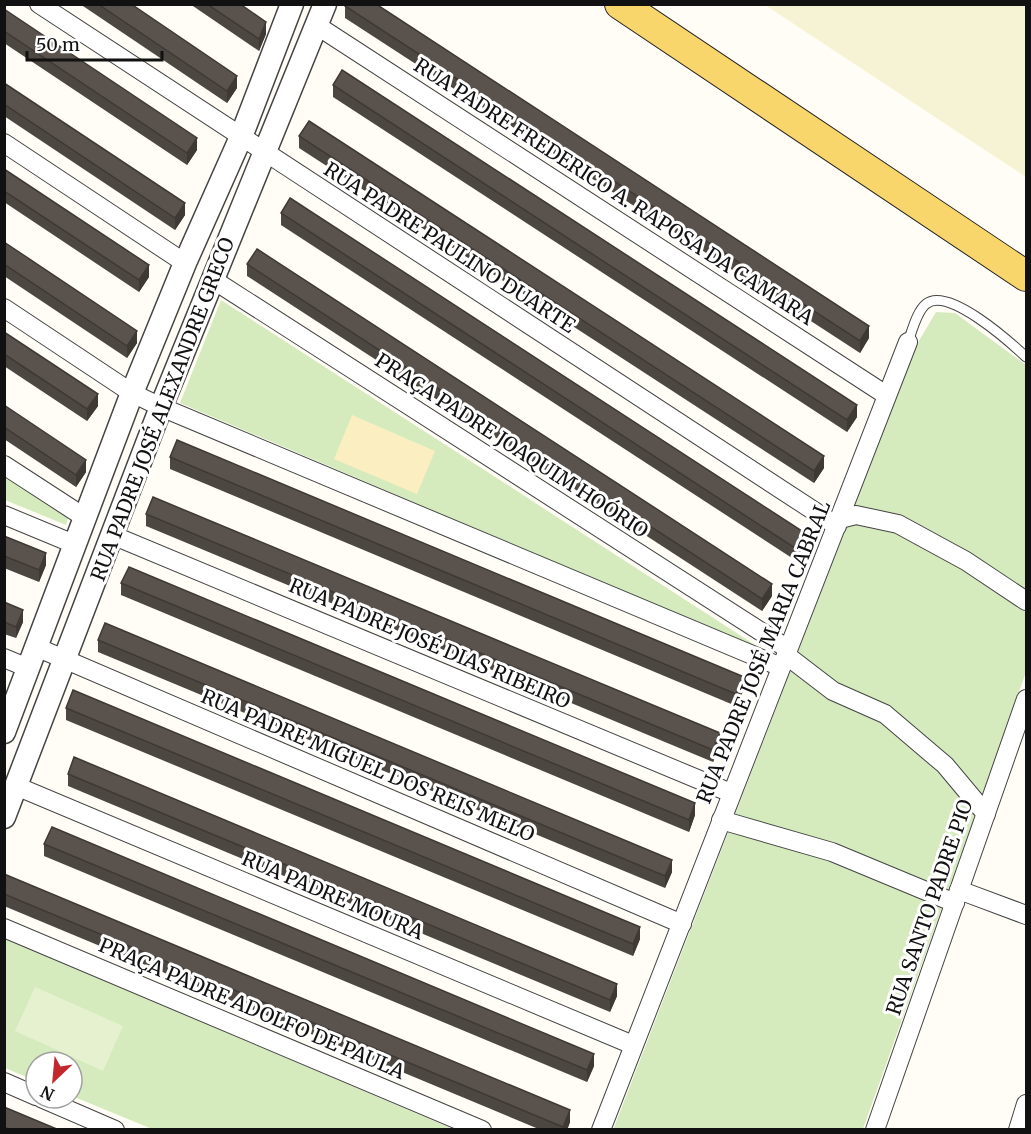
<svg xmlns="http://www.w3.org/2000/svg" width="1031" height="1134" font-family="Merriweather,serif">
<rect width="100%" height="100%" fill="#fffdf5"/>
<path fill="#f6f3d4" d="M765 5H1026V177Z"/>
<g fill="#d5ebbd">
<path d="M221 300 763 650 180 403Z"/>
<path d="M936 312 955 313 1026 365V672L863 1129 613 1130 917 344Z"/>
<path d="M5 476 68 518 66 525 5 500Z"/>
<path d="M4 937 453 1129H152L72 1096V1062H36V1081L5 1068Z"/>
</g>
<path fill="#fbeec1" d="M352 415 435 451 417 494 334 459Z"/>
<path fill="#e6f2cf" d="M35 987 123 1026 103 1071 15 1031Z"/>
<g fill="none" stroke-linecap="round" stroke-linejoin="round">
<g stroke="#444" stroke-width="11">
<path id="service" d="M908 342C912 331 917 311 926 304 948 286 1010 342 1026 357"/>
</g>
<g stroke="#444" stroke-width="20">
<g id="minor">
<path d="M39 4 837 526"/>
<path d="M316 25 886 395"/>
<path d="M4 143 185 263"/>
<path d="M212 279 788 649"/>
<path d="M4 308 132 393 161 407 781 667"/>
<path d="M4 465 84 517"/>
<path d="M4 515 74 544"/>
<path d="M840 519 856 515 898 524 966 561 1026 601"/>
<path d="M112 535 731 793"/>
<path d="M36 647 682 924"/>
<path d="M786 655 833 691 885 714 945 765 986 814"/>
<path d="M4 658 28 668"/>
<path d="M16 786 633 1045"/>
<path d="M721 820 832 852 955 903"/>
<path d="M959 890 1026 915"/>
<path d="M4 928 482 1130"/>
<path d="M4 1082 36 1096"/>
<path d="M41 1098 115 1130"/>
<path d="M601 1130 908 342"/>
<path d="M875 1130 1026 699"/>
<path d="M1018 1130 1026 1104"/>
</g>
</g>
<g stroke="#444" stroke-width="25">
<g id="tertiary">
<path d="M4 732 132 393 185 263 241 137 292 4"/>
<path d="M4 817 161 407 325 4"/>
</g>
</g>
<g stroke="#222" stroke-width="32">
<path id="primary" d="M620 4 1026 276"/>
</g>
<use href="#service" stroke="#fff" stroke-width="9"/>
<use href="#minor" stroke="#fff" stroke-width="18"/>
<use href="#tertiary" stroke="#fff" stroke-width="22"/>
<use href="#primary" stroke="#f9d66b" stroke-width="30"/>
</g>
<g fill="#4d4742">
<path d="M80 4H131L237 88 227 103Z"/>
<path d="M190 4H240L266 34 259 51Z"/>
<path d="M345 6 869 338 860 353 345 18Z"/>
<path d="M4 9 197 150 187 165 4 43Z"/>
<path d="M4 83 185 215 175 230 4 116Z"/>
<path d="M333 85 857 417 847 432 333 97Z"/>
<path d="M299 136 824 468 814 483 299 148Z"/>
<path d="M4 169 149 277 139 292 4 202Z"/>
<path d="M281 213 805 545 795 560 281 225Z"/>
<path d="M4 242 137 343 127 358 4 276Z"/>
<path d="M247 264 772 596 762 611 247 276Z"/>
<path d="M4 332 98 406 87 421 4 366Z"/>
<path d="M4 405 86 472 76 487 4 439Z"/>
<path d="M170 457 744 689 736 706 170 469Z"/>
<path d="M146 514 720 745 713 762 146 526Z"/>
<path d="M4 536 46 565 39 582 4 568Z"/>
<path d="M121 583 695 815 689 832 121 595Z"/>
<path d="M4 602 23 622 16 638 4 634Z"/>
<path d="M98 640 672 872 665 888 98 652Z"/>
<path d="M66 708 640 939 633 956 66 720Z"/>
<path d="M68 774 617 996 610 1012 68 786Z"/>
<path d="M44 844 594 1066 587 1082 44 856Z"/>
<path d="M4 874 570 1122 567 1130H541L4 906Z"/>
</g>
<g fill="#3f3936">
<path d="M266 22V34L259 51V39Z"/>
<path d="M237 76V88L227 103V91Z"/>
<path d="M197 138V150L187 165V153Z"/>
<path d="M185 203V215L175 230V218Z"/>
<path d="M149 265V277L139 292V280Z"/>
<path d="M869 326V338L860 353V341Z"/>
<path d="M137 331V343L127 358V346Z"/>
<path d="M98 394V406L87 421V409Z"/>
<path d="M857 405V417L847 432V420Z"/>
<path d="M824 456V468L814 483V471Z"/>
<path d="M86 460V472L76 487V475Z"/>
<path d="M805 533V545L795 560V548Z"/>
<path d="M46 553V565L39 582V570Z"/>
<path d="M772 584V596L762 611V599Z"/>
<path d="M23 610V622L16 638V627Z"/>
<path d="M744 677V689L736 706V694Z"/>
<path d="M720 733V745L713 762V750Z"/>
<path d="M695 803V815L689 832V820Z"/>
<path d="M672 860V872L665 888V876Z"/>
<path d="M640 927V939L633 956V944Z"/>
<path d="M617 984V996L610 1012V1000Z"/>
<path d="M594 1054V1066L587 1082V1070Z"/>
<path d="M570 1110V1122L567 1130H563V1127Z"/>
</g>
<g fill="#5a524d" stroke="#3f3936" stroke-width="1.5">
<path d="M98 4H131L237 76 227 91Z"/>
<path d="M207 4H240L266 22 259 39Z"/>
<path d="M345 4H376L869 326 860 341 345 6Z"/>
<path d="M4 9 197 138 187 153 4 31Z"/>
<path d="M342 70 857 405 847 420 333 85Z"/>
<path d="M4 83 185 203 175 218 4 104Z"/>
<path d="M309 121 824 456 814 471 299 136Z"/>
<path d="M4 169 149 265 139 280 4 191Z"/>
<path d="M290 198 805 533 795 548 281 213Z"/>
<path d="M4 242 137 331 127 346 4 264Z"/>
<path d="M257 249 772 584 762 599 247 264Z"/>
<path d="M4 332 98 394 87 409 4 354Z"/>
<path d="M4 405 86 460 76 475 4 427Z"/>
<path d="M177 440 744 677 736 694 170 457Z"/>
<path d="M153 497 720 733 713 750 146 514Z"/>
<path d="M4 536 46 553 39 570 4 556Z"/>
<path d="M129 567 695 803 689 820 121 583Z"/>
<path d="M4 602 23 610 16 627 4 622Z"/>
<path d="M105 623 672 860 665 876 98 640Z"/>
<path d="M73 690 640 927 633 944 66 708Z"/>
<path d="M74 757 617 984 610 1000 68 774Z"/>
<path d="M52 827 594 1054 587 1070 44 844Z"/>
<path d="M4 874 570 1110 563 1127 4 894Z"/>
<path d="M4 1107 59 1130H11L4 1127Z"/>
</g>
<g text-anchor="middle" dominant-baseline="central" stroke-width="6" stroke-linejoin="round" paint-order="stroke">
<g font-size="20" fill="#111" stroke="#fff">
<text transform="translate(614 191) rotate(33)">RUA PADRE FREDERICO A. RAPOSA DA CAMARA</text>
<text transform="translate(450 247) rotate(33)">RUA PADRE PAULINO DUARTE</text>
<text transform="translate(162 409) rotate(-69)">RUA PADRE JOSÉ ALEXANDRE GRECO</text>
<text transform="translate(512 445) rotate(33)">PRAÇA PADRE JOAQUIM HOÓRIO</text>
<text transform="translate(430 643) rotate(23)">RUA PADRE JOSÉ DIAS RIBEIRO</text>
<text transform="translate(763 652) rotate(-68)">RUA PADRE JOSÉ MARIA CABRAL</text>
<text transform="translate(368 765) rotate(23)">RUA PADRE MIGUEL DOS REIS MELO</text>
<text transform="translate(333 895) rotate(23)">RUA PADRE MOURA</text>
<text transform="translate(929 907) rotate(-71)">RUA SANTO PADRE PIO</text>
<text transform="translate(252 1008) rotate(23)">PRAÇA PADRE ADOLFO DE PAULA</text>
</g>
</g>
<rect width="1031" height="1134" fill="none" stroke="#111111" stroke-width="12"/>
<g transform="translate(54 1080) rotate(206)"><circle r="28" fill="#ffffff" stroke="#a0a0a0" stroke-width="1.5"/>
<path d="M0-4.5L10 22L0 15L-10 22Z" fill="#c4262e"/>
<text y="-9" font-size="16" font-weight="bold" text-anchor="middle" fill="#111111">N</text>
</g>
<path d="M27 51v9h135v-9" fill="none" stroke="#111111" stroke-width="3"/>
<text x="36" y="51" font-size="18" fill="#111111" stroke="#ffffff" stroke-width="4.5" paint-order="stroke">50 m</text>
</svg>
